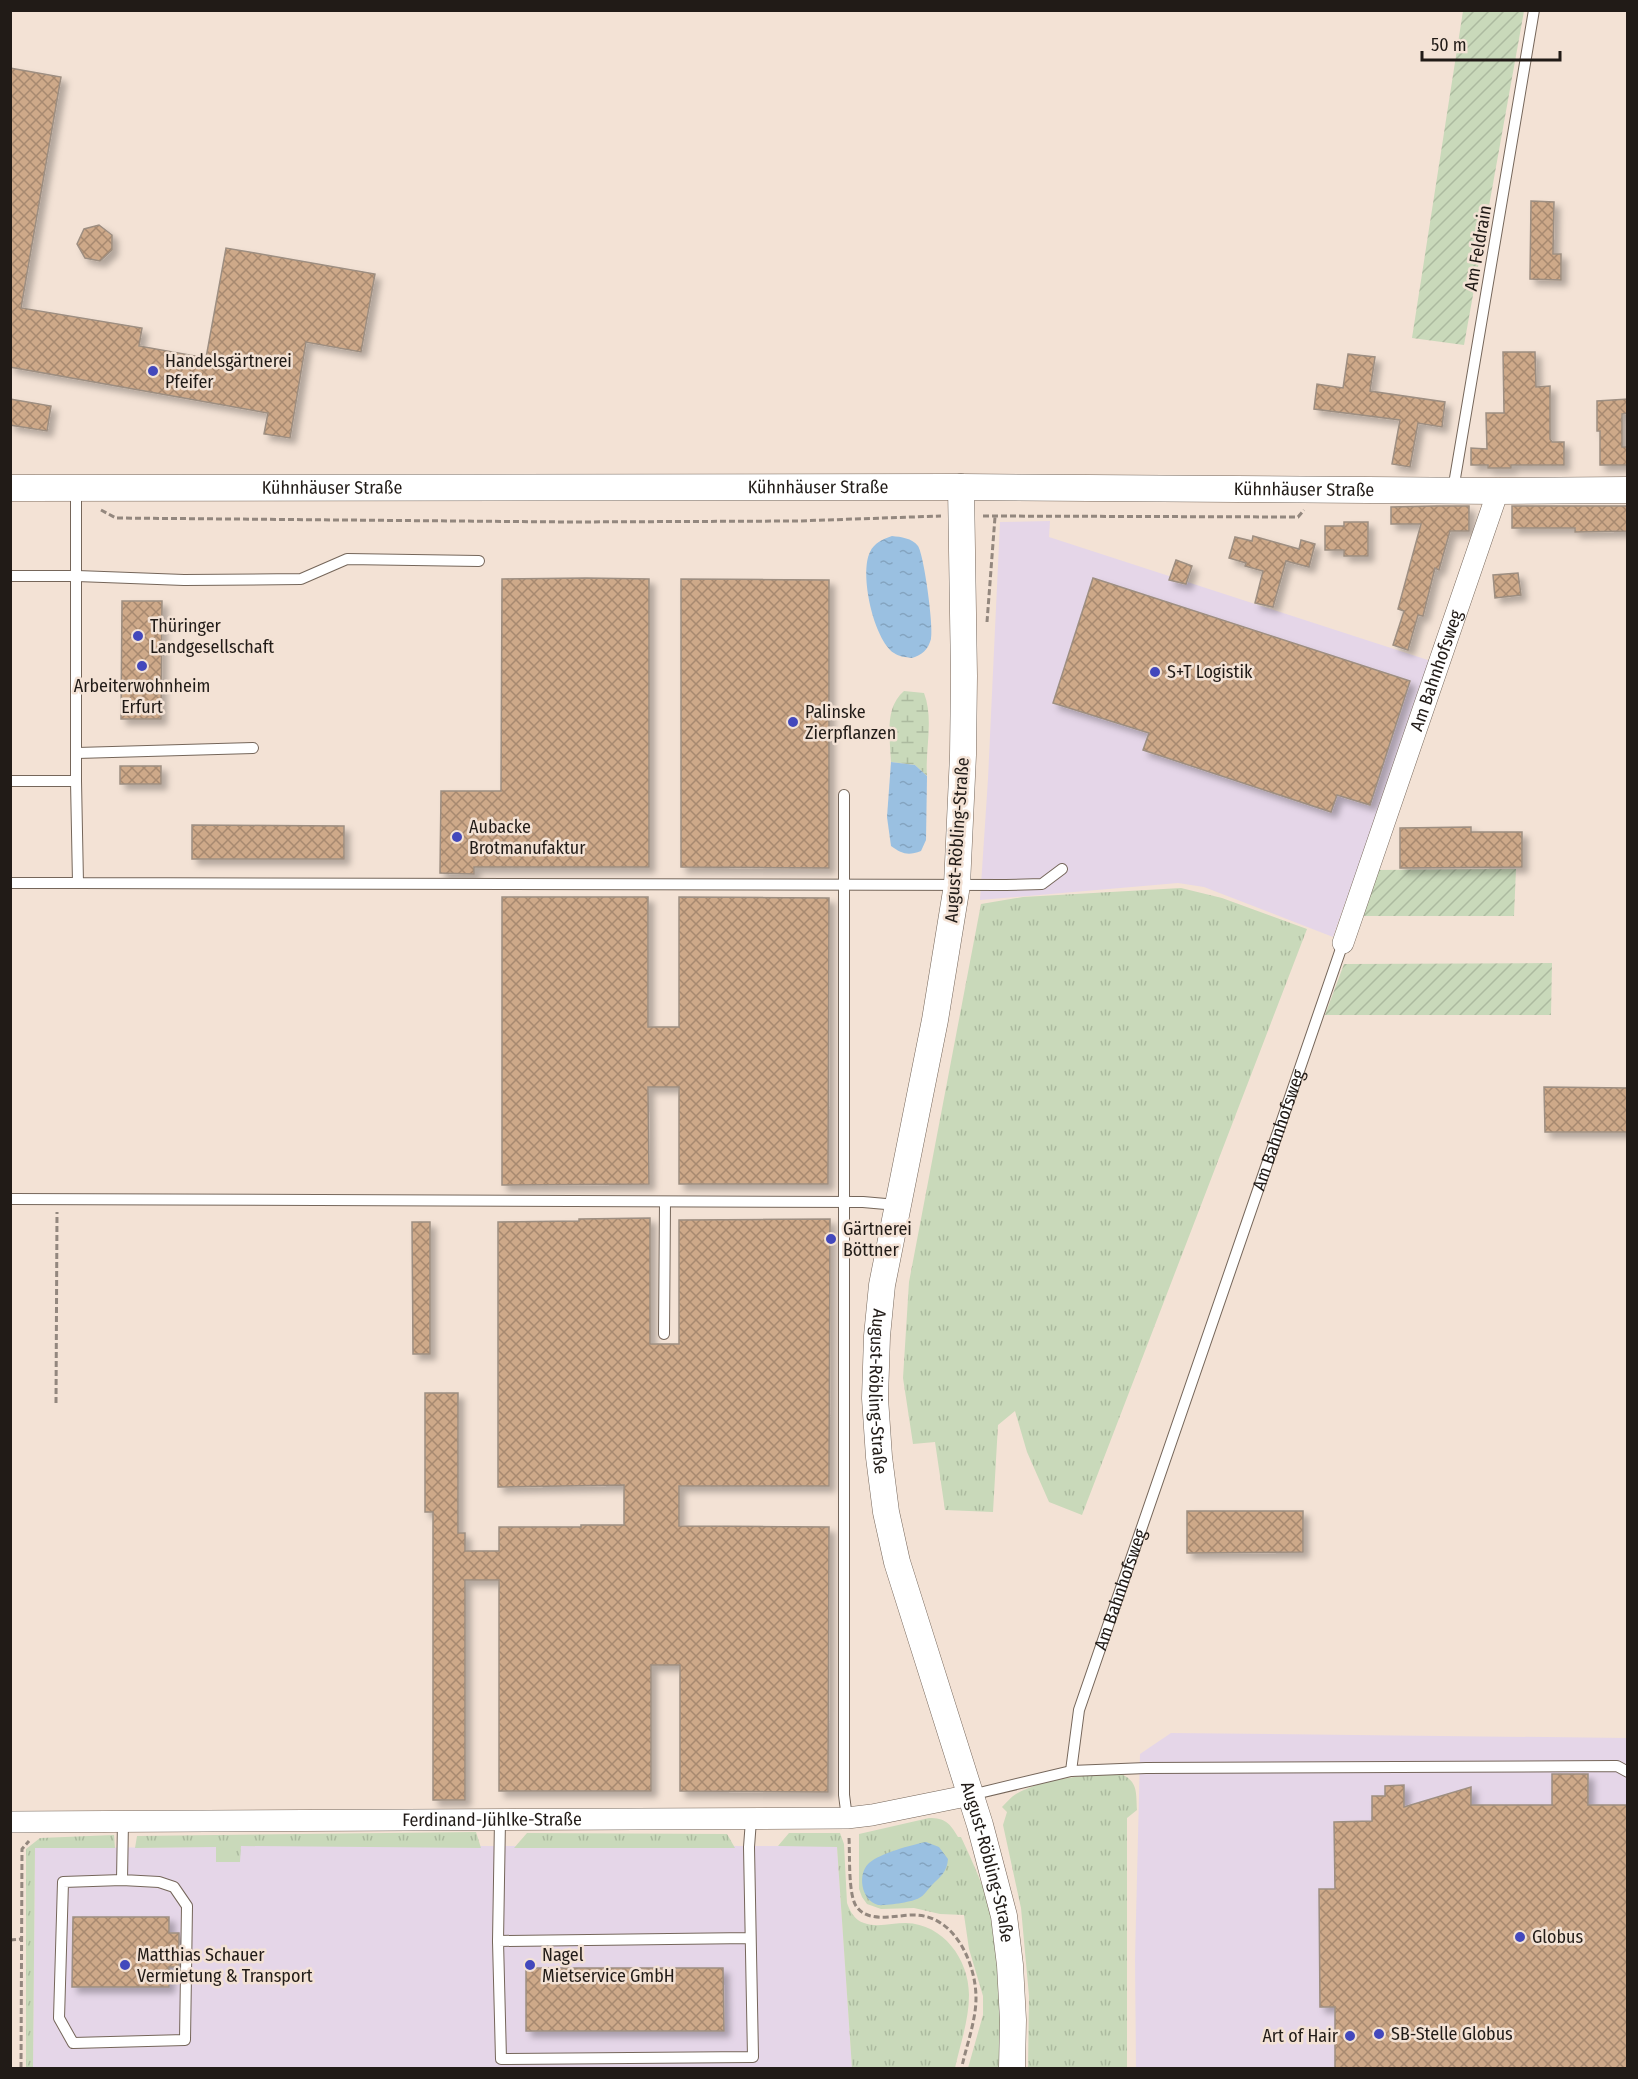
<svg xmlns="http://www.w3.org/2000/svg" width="1638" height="2079" font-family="'Fira Sans Condensed',sans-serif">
<defs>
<pattern id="grass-tufts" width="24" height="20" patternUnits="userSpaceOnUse" patternTransform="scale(1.5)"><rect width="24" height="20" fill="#c9d9ba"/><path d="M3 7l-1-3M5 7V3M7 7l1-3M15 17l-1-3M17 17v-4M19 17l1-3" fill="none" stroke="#acba9f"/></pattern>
<pattern id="wetland-marsh" width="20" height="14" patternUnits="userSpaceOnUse" patternTransform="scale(1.5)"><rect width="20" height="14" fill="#c9d9ba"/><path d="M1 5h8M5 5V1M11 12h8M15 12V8" fill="none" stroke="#acba9f"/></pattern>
<pattern id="garden-furrows" width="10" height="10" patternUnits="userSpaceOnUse" patternTransform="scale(1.5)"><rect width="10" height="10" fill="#c9d9ba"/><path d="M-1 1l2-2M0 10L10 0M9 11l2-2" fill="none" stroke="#acba9f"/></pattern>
<pattern id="water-ripples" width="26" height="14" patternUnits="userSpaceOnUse" patternTransform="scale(1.5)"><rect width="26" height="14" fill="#9ac0e1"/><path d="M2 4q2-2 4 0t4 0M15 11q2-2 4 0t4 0" fill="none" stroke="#84a4c0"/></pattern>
<pattern id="building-cross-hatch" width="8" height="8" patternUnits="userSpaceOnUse" patternTransform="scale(1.5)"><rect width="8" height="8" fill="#cea989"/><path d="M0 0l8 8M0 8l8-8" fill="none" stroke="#a7896f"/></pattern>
<filter id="shadow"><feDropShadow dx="5.5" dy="5.5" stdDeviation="3" flood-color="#0004"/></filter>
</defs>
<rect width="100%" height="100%" fill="#f3e2d5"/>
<g fill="#e5d6e8">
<path d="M1050 521 1049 537 1431 661 1333 937 1204 887 1178 883 980 900 988 779 1000 522Z"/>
<path d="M1171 1733 1627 1738V2068H1136L1135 1959 1140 1754Z"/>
<path d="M240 1846H837L852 2068H33L35 1848 216 1847V1862H240Z"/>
</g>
<g fill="url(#grass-tufts)">
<path d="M1181 888 1222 898 1307 929 1082 1515 1049 1502 1027 1452 1015 1411 998 1425 993 1512 945 1510 935 1442 913 1444 903 1378 909 1282 981 904 1023 897Z"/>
<path d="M1119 1773C1138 1781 1136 1791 1137 1810L1127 1818V2068H1028L1029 1996 1021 1908 1003 1825 1007 1812 1002 1807C1007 1802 1011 1797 1016 1794 1044 1778 1088 1775 1119 1773Z"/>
<path d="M929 1818C945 1818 950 1823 958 1837H961C977 1871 994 1909 998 1947 1002 1987 1001 2028 1002 2068H968L983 2015V1996L969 1949 964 1915 940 1914 914 1908 881 1909 867 1904 862 1897 859 1889V1834Z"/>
<path d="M476 1832 481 1848 241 1846 240 1862H216V1847L135 1848 137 1836Z"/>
<path d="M527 1833 727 1834 735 1848H514Z"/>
<path d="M789 1833H840L844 1844 847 1903C850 1912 855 1920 864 1923 877 1928 892 1923 906 1923 943 1924 969 1959 969 1995 969 2020 960 2045 955 2068H852L837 1847 778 1846Z"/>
<path d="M114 1835 115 1848H35L33 2068H26V1849L40 1838Z"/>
</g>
<path fill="url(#wetland-marsh)" d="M904 691 924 693C934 719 925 749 927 776L915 765 891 762C890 738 884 708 904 691Z"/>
<g fill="url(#garden-furrows)">
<path d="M1463 11H1524L1464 345 1412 338Z"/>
<path d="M1516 869 1514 916H1360L1375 870Z"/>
<path d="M1552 963 1551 1015H1325L1344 964Z"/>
</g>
<g fill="url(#water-ripples)">
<path d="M892 536C901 537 912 538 918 546 924 555 934 628 931 639 928 650 922 655 912 658 906 657 899 657 894 653 874 640 859 574 870 552 874 543 883 539 892 536Z"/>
<path d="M891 762 915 765 927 776 926 840 921 851C908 856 902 854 891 846L887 817Z"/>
<path d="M926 1842 939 1847 948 1859C947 1872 941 1876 932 1885 928 1889 924 1896 919 1898 913 1902 885 1906 878 1905 861 1900 857 1874 869 1863 881 1853 911 1845 926 1842Z"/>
</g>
<g fill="url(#building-cross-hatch)" stroke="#9d8e81" stroke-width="1.5" filter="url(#shadow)">
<path d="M10 68 61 77 21 308 142 328 139 346 206 358 226 248 375 274 361 352 306 342 290 438 264 434 268 413 10 367Z"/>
<path d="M1531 201 1554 202 1553 254H1561V280L1530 279Z"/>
<path d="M99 225 112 235V250L100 261 85 258 77 244 84 229Z"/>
<path d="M1503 352H1535L1536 387 1550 386V439L1552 442H1564V465H1511V468H1488V465H1471V448L1487 449 1486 413H1504Z"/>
<path d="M1348 354 1375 357 1370 391 1445 402 1442 427 1418 423 1410 467 1392 464 1400 420 1314 409 1317 384 1343 388Z"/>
<path d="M10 399 51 406 47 431 10 425Z"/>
<path d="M1628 399V413L1622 414V447H1628V465H1600V431H1597V401Z"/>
<path d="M1437 506H1469V531H1450L1439 570 1435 568 1423 616 1418 615 1408 650 1393 645 1404 611 1398 609 1421 524H1391V507Z"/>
<path d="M1512 506H1628V531L1575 532V528H1512Z"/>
<path d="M1344 522H1368V556H1344V550H1325V526H1344Z"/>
<path d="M1253 536 1299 549 1301 540 1315 544 1309 567 1286 561 1273 607 1255 603 1263 571 1245 566 1246 563 1229 558 1235 537 1252 541Z"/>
<path d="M1176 560 1192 566 1186 584 1169 580Z"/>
<path d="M1518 573 1521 595 1495 598 1493 575Z"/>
<path d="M586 578 649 579V867H474V874L440 873 441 791H501L502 579Z"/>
<path d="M1093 578 1410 681 1370 805 1337 795 1331 812 1143 750 1149 733 1053 703Z"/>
<path d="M681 579 829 580V868L681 867Z"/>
<path d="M122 601H162L161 719H121Z"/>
<rect x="120" y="766" width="41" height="18"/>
<path d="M192 825 344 826V859H192Z"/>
<path d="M1471 827V832H1522V867L1400 868V828Z"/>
<path d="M502 897H648V1027H679V897L829 898 828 1184H679V1087H648L649 1184 502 1185Z"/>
<path d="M1544 1087 1628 1088V1132H1545Z"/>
<path d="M650 1218V1344H679V1220L830 1219 829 1486H679V1526L829 1527 828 1792 680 1791V1665H651V1791H499V1580H465V1800H433V1512H425V1393H458V1533H465V1551H499V1527H581V1525H624V1485L498 1487V1222L579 1221V1219Z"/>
<path d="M412 1222H430V1354H413Z"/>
<path d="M1187 1511H1303V1552L1187 1553Z"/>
<path d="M1552 1774H1588V1805H1628V2068H1335V2007H1320L1319 1889H1335L1334 1822 1372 1821V1796H1385V1786L1404 1785V1807L1471 1787V1805H1552Z"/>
<path d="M73 1917H169V1933H179V1967H169V1987H72Z"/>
<path d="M526 1968H723L724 2031H526Z"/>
</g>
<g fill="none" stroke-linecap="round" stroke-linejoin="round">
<g stroke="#75665a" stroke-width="12">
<g id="service">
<path d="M1453 490 1534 10"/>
<path d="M10 576H77L184 580 301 579 347 559 479 561"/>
<path d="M77 753 253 748"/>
<path d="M10 781H76V488"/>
<path d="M76 781 78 883 1006 885 1042 884 1062 869"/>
<path d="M844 795V1795L847 1818"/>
<path d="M10 883H78"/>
<path d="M10 1199 863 1202 897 1205"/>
<path d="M664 1334 665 1202"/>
<path id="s1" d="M1071 1771 1079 1710 1343 943"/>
<path d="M971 1795 1071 1771 1146 1768 1617 1766 1628 1772"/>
<path d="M122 1880 63 1882 59 2018 73 2043 185 2040 187 1906 174 1887 159 1882 122 1880 123 1821"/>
<path d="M750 1938 498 1941 501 2059 753 2057 749 1847 751 1820"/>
<path d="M498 1941 500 1820"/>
</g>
</g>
<g stroke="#75665a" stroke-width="22">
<g id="minor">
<path id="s2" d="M1343 943 1498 491"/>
<path id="s3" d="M10 1822 847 1818 872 1815 971 1795"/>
</g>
</g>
<g stroke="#75665a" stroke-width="27">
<g id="tertiary">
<path id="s4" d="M961 487 964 676 963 755 957 885 935 1020 882 1285 877 1336 875 1398 879 1457 886 1512 897 1562 980 1825 1004 1916 1010 1965 1013 2020 1012 2068"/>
<path id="s5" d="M10 488 961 487 1498 491 1628 490"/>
</g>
</g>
<g stroke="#93877e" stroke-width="3" stroke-dasharray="6 3" stroke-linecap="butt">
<path d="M101 510 116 518 570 522 798 521 941 516"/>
<path d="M983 516 1298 517 1304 510"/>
<path d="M987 622 995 517"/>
<path d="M56 1403 57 1212"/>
<path d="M849 1838C850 1855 848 1893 856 1906 868 1924 896 1915 913 1915 954 1914 976 1963 976 1998 976 2020 967 2044 962 2066"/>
<path d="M10 1940 21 1939"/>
<path d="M21 2068 22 1849 29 1841"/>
</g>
<use href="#service" stroke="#fff" stroke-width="10"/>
<use href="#minor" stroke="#fff" stroke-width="21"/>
<use href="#tertiary" stroke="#fff" stroke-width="26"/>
</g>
<g fill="#4348bc" stroke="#f3e2d5" stroke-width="2">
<circle cx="153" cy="371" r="6"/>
<circle cx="138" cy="636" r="6"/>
<circle cx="142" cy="666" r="6"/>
<circle cx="1155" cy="672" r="6"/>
<circle cx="793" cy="722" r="6"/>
<circle cx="457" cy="837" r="6"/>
<circle cx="831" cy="1239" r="6"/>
<circle cx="1520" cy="1937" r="6"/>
<circle cx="125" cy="1965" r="6"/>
<circle cx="530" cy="1965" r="6"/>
<circle cx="1379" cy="2034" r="6"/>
<circle cx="1350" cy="2036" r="6"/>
</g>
<g text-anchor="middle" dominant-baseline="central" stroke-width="5" stroke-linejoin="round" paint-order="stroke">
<g font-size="18" fill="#211b17" stroke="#f3e2d5">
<text transform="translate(1478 248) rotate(-80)">Am Feldrain</text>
<text stroke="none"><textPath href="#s5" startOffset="808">Kühnhäuser Straße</textPath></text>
<text stroke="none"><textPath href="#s5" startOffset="322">Kühnhäuser Straße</textPath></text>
<text stroke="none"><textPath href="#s5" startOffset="1294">Kühnhäuser Straße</textPath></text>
<text stroke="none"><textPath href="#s2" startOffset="288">Am Bahnhofsweg</textPath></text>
<text transform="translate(957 840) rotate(-86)">August-Röbling-Straße</text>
<text stroke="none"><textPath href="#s1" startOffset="675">Am Bahnhofsweg</textPath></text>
<text stroke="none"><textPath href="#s4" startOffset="912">August-Röbling-Straße</textPath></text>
<text stroke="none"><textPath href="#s1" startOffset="189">Am Bahnhofsweg</textPath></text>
<text stroke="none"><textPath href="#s3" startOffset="482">Ferdinand-Jühlke-Straße</textPath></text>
<text stroke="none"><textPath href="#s4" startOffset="1398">August-Röbling-Straße</textPath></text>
</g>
<g font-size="18" fill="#211b17" stroke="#f3e2d5" text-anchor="start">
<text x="165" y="361">Handelsgärtnerei<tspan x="165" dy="21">Pfeifer</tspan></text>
<text x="150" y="626">Thüringer<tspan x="150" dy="21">Landgesellschaft</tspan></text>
<text x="1167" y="672">S+T Logistik</text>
<text x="142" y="686" text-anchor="middle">Arbeiterwohnheim<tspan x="142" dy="21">Erfurt</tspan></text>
<text x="805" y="712">Palinske<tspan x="805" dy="21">Zierpflanzen</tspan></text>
<text x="469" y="827">Aubacke<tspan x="469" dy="21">Brotmanufaktur</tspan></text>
<text x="843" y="1229">Gärtnerei<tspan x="843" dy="21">Böttner</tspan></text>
<text x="1532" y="1937">Globus</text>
<text x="137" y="1955">Matthias Schauer<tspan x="137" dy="21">Vermietung &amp; Transport</tspan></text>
<text x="542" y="1955">Nagel<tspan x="542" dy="21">Mietservice GmbH</tspan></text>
<text x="1391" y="2034">SB-Stelle Globus</text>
<text x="1338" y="2036" text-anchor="end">Art of Hair</text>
</g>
</g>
<rect width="1638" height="2079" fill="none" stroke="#211b17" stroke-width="24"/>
<path d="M1422 51v9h138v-9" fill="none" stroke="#211b17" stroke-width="3"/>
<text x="1431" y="51" font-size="18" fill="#211b17" stroke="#f3e2d5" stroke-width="4.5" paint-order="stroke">50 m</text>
</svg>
